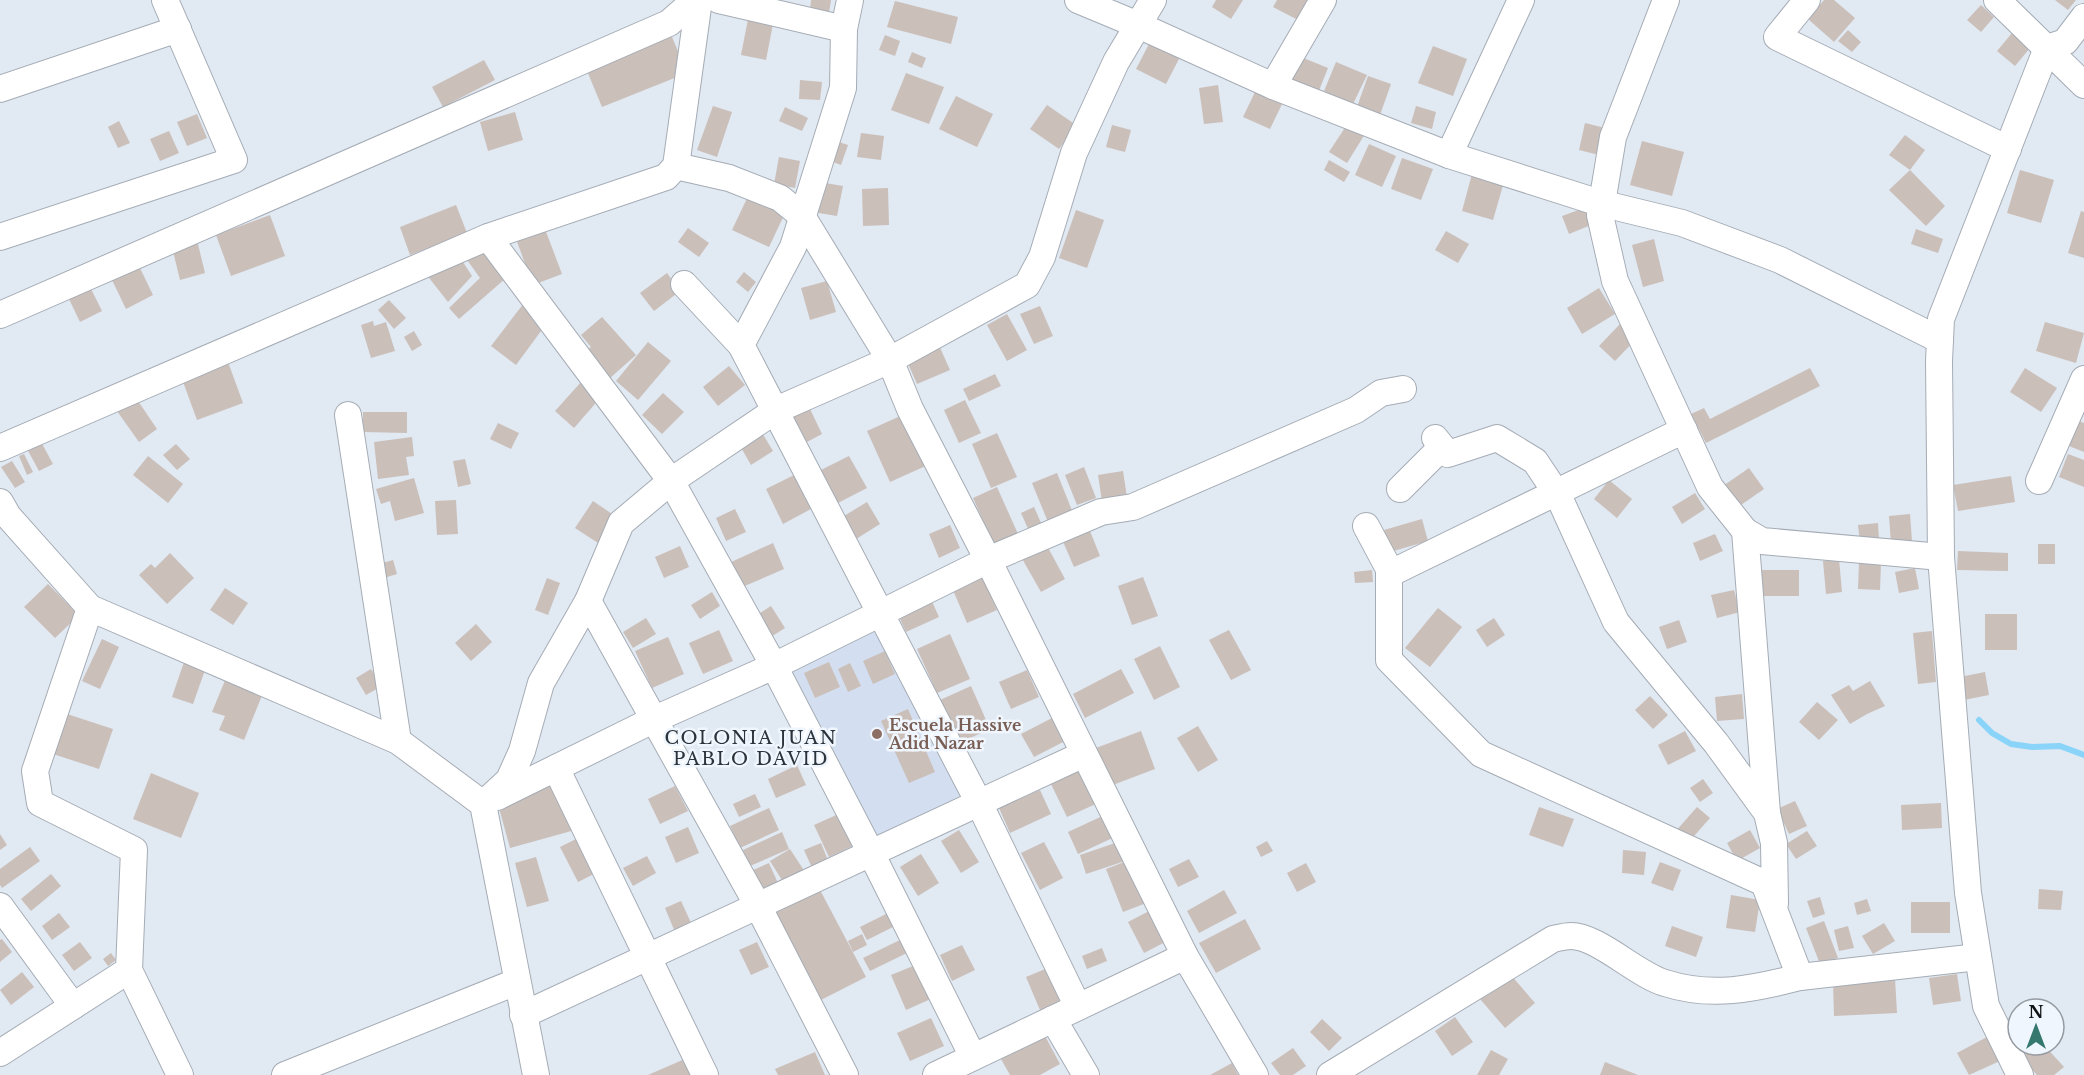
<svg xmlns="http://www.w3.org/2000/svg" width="2084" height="1075" font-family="'Libre Baskerville',serif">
<rect width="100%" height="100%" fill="#e1e9f3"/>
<path fill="#d3dff0" d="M878 626 967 798 877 838 787 670Z"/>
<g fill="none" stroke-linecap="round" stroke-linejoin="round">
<path stroke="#8ad4f9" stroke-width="6" d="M1979 720 1992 733 2011 744 2032 747 2060 746 2084 755"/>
</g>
<g fill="#cbbfb9">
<path d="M811 0H831L829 13 810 10Z"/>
<path d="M1216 0H1243L1231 19 1212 7Z"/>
<path d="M1277 0H1308L1298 20 1273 7Z"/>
<path d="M1824 0H1834L1855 18 1834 42 1808 19Z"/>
<path d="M2055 0H2076L2068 10Z"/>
<path d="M895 1 958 17 951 44 887 27Z"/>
<path d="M1981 5 1994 17 1981 32 1967 20Z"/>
<path d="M749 14 774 19 766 60 741 55Z"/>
<path d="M1848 30 1861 42 1852 52 1838 41Z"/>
<path d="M670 32 687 73 602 107 585 66Z"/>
<path d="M2012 33 2030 48 2015 66 1997 51Z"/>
<path d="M885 35 900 41 895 56 879 50Z"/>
<path d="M1150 42 1180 57 1166 84 1136 69Z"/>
<path d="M1433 46 1467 59 1453 96 1418 83Z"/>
<path d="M912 52 926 58 922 68 908 62Z"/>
<path d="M1301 57 1328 68 1318 93 1290 82Z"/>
<path d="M484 60 495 80 443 107 432 87Z"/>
<path d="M1336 62 1367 75 1353 104 1324 91Z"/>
<path d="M906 73 944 87 929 124 891 110Z"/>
<path d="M1368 76 1391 84 1380 115 1357 107Z"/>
<path d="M800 80 822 82 820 100 799 99Z"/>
<path d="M1218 85 1223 122 1204 124 1199 88Z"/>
<path d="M1255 92 1282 104 1270 129 1243 117Z"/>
<path d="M956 96 993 114 977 147 939 129Z"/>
<path d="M1047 105 1076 125 1059 149 1030 129Z"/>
<path d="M713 106 732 112 717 157 697 150Z"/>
<path d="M1416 106 1436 112 1432 129 1411 123Z"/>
<path d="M785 107 808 118 802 131 779 121Z"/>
<path d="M515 112 523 140 488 151 480 122Z"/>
<path d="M197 114 207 138 187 146 177 122Z"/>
<path d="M119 121 130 143 118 148 108 127Z"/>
<path d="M1348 123 1365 134 1347 163 1329 152Z"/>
<path d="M1585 123 1609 129 1603 156 1579 150Z"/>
<path d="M1112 125 1131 130 1125 152 1106 147Z"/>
<path d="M169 131 179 153 160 161 150 139Z"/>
<path d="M861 133 884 136 881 160 857 157Z"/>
<path d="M1905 135 1925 150 1910 170 1889 155Z"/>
<path d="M833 140 848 145 841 165 825 159Z"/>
<path d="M1642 141 1684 152 1672 196 1630 185Z"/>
<path d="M1369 144 1396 156 1382 187 1355 175Z"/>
<path d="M779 157 800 161 795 188 774 184Z"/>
<path d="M1402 158 1433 169 1421 200 1391 189Z"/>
<path d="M1329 160 1350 172 1344 182 1324 170Z"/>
<path d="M1910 170 1945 206 1926 226 1889 190Z"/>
<path d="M2020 170 2054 180 2041 223 2007 213Z"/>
<path d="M1472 174 1504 182 1493 220 1462 211Z"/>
<path d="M819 182 843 186 837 216 813 212Z"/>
<path d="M888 188 889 225 863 226 862 189Z"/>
<path d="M750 192 787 209 769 247 732 230Z"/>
<path d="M456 205 467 233 410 255 400 227Z"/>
<path d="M1584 208 1591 225 1569 234 1562 216Z"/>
<path d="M1076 210 1104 220 1087 268 1059 258Z"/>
<path d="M2081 211 2084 212V258L2068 253Z"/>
<path d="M270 215 285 256 231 276 216 235Z"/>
<path d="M688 228 709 243 699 257 678 242Z"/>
<path d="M545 229 562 274 533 285 516 239Z"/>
<path d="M1916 229 1943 239 1938 253 1911 244Z"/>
<path d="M1446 231 1469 244 1458 263 1435 250Z"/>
<path d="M1654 239 1664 281 1643 287 1632 245Z"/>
<path d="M197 240 205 273 180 280 172 247Z"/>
<path d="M482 244 506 278 459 319 449 308 480 278 465 257Z"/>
<path d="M461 259 472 276 448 302 426 274Z"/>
<path d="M139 266 153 295 126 309 112 280Z"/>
<path d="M744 272 756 282 748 292 736 282Z"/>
<path d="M667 273 680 291 654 311 640 293Z"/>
<path d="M827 281 836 312 810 320 801 288Z"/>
<path d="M1599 288 1615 314 1582 334 1567 308Z"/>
<path d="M91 289 102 311 80 322 69 299Z"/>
<path d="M389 300 406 318 394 329 378 310Z"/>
<path d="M524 303 544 327 516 365 491 346Z"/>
<path d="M1040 306 1053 336 1034 344 1020 314Z"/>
<path d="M1007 314 1027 350 1007 361 987 325Z"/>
<path d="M602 317 636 355 610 378 586 351 591 347 581 335Z"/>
<path d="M373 321 374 326 386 322 395 351 371 358 361 325Z"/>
<path d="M2045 322 2084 333 2076 363 2036 351Z"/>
<path d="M1621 323 1637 338 1615 361 1599 346Z"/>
<path d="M414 331 422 345 412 351 404 337Z"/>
<path d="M648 342 671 361 638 400 616 381Z"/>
<path d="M938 343 950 370 917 384 905 357Z"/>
<path d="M228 362 243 403 197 420 182 379Z"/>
<path d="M729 366 745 385 718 406 703 387Z"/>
<path d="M1810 368 1820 386 1706 443 1691 414 1704 408 1710 419Z"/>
<path d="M2025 368 2057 388 2041 412 2010 392Z"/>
<path d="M995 374 1001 386 969 401 963 389Z"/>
<path d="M582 381 601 397 574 428 555 411Z"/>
<path d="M663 393 684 412 662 434 642 415Z"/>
<path d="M136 398 157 429 139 442 117 411Z"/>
<path d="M965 400 981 433 959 443 944 410Z"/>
<path d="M809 407 822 434 805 443 792 416Z"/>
<path d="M363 412H407V433L363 432Z"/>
<path d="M907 413 930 464 890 482 867 431Z"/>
<path d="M2079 421 2084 423V452L2069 446Z"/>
<path d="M498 423 519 433 511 449 490 439Z"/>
<path d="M761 431 773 451 751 465 739 444Z"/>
<path d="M997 433 1017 477 991 488 972 444Z"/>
<path d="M412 437 414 456 406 457 409 475 378 479 374 442Z"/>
<path d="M40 440 53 464 39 471 26 447Z"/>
<path d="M176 444 190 459 177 470 163 455Z"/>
<path d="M24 454 33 472 27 475 19 456Z"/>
<path d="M2068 454 2084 460V487L2059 477Z"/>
<path d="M148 456 183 484 168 503 133 475Z"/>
<path d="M849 456 867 488 836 504 819 471Z"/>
<path d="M465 459 471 484 458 487 453 461Z"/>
<path d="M12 461 25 482 15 488 1 467Z"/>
<path d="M1084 467 1096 498 1077 505 1065 475Z"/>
<path d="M1749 468 1764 489 1738 507 1723 486Z"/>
<path d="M1123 471 1128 504 1103 508 1098 475Z"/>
<path d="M1057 473 1073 513 1048 522 1032 483Z"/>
<path d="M794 475 811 509 783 524 766 489Z"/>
<path d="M2011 476 2015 502 1958 511 1953 485Z"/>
<path d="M414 478 424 513 395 521 390 501 381 504 376 489Z"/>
<path d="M1609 480 1632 499 1617 518 1594 499Z"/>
<path d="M997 487 1018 534 993 544 973 498Z"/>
<path d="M1695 493 1705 509 1682 524 1672 507Z"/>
<path d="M456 500 458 534 437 535 435 501Z"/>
<path d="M593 501 618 518 601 545 575 528Z"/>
<path d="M867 502 880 524 853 541 839 519Z"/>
<path d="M1034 507 1042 525 1029 531 1021 513Z"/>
<path d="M735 509 746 532 726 541 716 518Z"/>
<path d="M1910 514 1912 541 1891 543 1889 516Z"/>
<path d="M1422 519 1428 541 1390 552 1384 530Z"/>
<path d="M1878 523 1879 541 1860 542 1858 525Z"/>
<path d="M950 525 960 548 939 558 929 534Z"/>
<path d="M1088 526 1100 556 1074 567 1061 537Z"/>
<path d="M1715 534 1723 551 1700 561 1693 543Z"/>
<path d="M1045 542 1065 579 1041 592 1020 555Z"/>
<path d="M773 543 784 569 740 588 729 563Z"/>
<rect x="2038" y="544" width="17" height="20"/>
<path d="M680 546 689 567 664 578 655 557Z"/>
<path d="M1958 551 2008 553V571L1957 570Z"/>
<path d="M170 553 194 578 167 604 139 575 151 564 155 568Z"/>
<path d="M1839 559 1842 592 1826 594 1823 561Z"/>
<path d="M393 560 397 574 384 578 379 564Z"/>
<path d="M1859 562 1881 563 1880 590 1858 589Z"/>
<path d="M1915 568 1919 589 1899 593 1895 572Z"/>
<path d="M979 570 997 610 967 623 950 583Z"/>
<path d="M1372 570 1373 582 1355 583 1354 572Z"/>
<rect x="1759" y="570" width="40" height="26"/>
<path d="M1143 577 1158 616 1132 625 1118 586Z"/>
<path d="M547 578 560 583 548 615 535 610Z"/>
<path d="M48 584 79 615 55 638 24 607Z"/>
<path d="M225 588 248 603 233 625 210 610Z"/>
<path d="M1734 590 1740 612 1717 618 1711 595Z"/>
<path d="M712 592 720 606 700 619 691 605Z"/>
<path d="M930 597 939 617 906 632 897 612Z"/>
<path d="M771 606 785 628 766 640 752 618Z"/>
<path d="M1438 608 1462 627 1430 667 1405 648Z"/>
<rect x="1985" y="614" width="32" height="36"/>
<path d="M646 618 656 634 633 648 623 632Z"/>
<path d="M1494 618 1505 635 1487 647 1476 630Z"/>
<path d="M1679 620 1687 642 1667 649 1659 627Z"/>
<path d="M476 624 492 642 471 661 455 643Z"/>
<path d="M719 630 733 661 703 674 689 643Z"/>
<path d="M1229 630 1251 670 1231 680 1209 640Z"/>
<path d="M1932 631 1936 682 1918 684 1913 633Z"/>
<path d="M950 634 970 679 937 693 917 649Z"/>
<path d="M668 637 684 674 652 688 635 651Z"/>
<path d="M102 639 119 647 100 689 82 681Z"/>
<path d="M1160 646 1180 687 1154 700 1134 659Z"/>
<path d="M885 651 895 674 873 684 863 661Z"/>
<path d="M184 662 205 670 193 704 172 697Z"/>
<path d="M829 662 840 687 815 698 804 673Z"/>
<path d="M850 663 861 686 848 692 838 669Z"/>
<path d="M371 669 382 686 366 695 356 678Z"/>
<path d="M1121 669 1134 693 1085 718 1073 694Z"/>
<path d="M1027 670 1039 697 1011 709 999 682Z"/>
<path d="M1985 672 1989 695 1964 700 1960 677Z"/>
<path d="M226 678 263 693 244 740 219 730 225 716 212 712Z"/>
<path d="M1870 681 1885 706 1867 714 1850 724 1831 695 1849 685 1853 691Z"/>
<path d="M971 686 990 729 959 743 940 700Z"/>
<path d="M1742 694 1744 719 1717 721 1715 697Z"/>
<path d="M1650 696 1668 715 1653 729 1635 710Z"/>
<path d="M1817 702 1838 720 1819 740 1799 722Z"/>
<path d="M908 709 935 772 909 783 881 721Z"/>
<path d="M67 714 113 729 99 769 53 754Z"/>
<path d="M1056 716 1069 739 1034 757 1021 734Z"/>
<path d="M1198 726 1218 760 1198 772 1177 738Z"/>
<path d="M1141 731 1155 769 1110 786 1096 748Z"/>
<path d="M1685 731 1696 751 1668 765 1658 745Z"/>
<path d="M797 765 806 785 776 798 768 779Z"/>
<path d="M1083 769 1098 803 1067 817 1051 784Z"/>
<path d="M151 773 199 793 181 838 133 819Z"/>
<path d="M1703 779 1713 793 1700 802 1690 788Z"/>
<path d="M549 781 575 830 510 848 499 808Z"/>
<path d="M675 786 688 811 660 824 648 799Z"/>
<path d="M1040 790 1051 814 1010 833 999 808Z"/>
<path d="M755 794 761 807 739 817 733 804Z"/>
<path d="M1795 801 1807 826 1789 834 1777 809Z"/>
<path d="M1941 803 1942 828 1902 830 1901 805Z"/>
<path d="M1539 807 1574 819 1563 847 1529 835Z"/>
<path d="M1697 807 1710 818 1687 844 1675 832Z"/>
<path d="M769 808 779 830 740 848 730 826Z"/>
<path d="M843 812 857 844 829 857 814 825Z"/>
<path d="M1109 813 1119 835 1078 854 1068 832Z"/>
<path d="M688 827 699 853 676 863 665 837Z"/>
<path d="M959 830 979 862 961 873 941 841Z"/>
<path d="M1750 830 1760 848 1737 861 1727 843Z"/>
<path d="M1807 831 1817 846 1796 859 1786 844Z"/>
<path d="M782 832 789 849 750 866 743 850Z"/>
<path d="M0 834 7 845 0 850Z"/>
<path d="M580 837 598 872 578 882 560 847Z"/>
<path d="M1124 840 1131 859 1086 874 1080 855Z"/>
<path d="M1267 841 1273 851 1261 857 1256 847Z"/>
<path d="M1044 842 1063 878 1040 890 1021 853Z"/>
<path d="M821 843 829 863 813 870 804 850Z"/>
<path d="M30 847 40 861 2 888 0 885V869Z"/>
<path d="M790 849 805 872 785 885 770 861Z"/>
<path d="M1623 850 1646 852 1644 875 1622 873Z"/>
<path d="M921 854 939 883 918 896 900 867Z"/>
<path d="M647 856 656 873 633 886 623 868Z"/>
<path d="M536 857 549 901 527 907 515 863Z"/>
<path d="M1132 859 1149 902 1123 912 1106 869Z"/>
<path d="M1189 859 1199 877 1178 887 1169 869Z"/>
<path d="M1660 862 1681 870 1673 891 1651 883Z"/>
<path d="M769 863 781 890 763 898 751 871Z"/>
<path d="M1306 863 1316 882 1297 892 1287 873Z"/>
<path d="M51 874 61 886 31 911 21 899Z"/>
<path d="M2039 889 2063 891 2061 910 2038 909Z"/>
<path d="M820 890 866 977 821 1000 775 913Z"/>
<path d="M1224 890 1237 913 1199 933 1187 911Z"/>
<path d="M1731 895 1760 900 1755 932 1726 928Z"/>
<path d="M1820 897 1825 914 1813 918 1807 901Z"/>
<path d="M1867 899 1871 911 1857 915 1854 903Z"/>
<path d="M681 901 692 925 675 932 665 908Z"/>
<rect x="1911" y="902" width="39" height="31"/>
<path d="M1153 909 1169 940 1144 953 1128 922Z"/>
<path d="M59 913 70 927 52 940 42 926Z"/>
<path d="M888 913 895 926 867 940 860 927Z"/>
<path d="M1245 919 1261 949 1216 973 1199 943Z"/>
<path d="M1824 921 1838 958 1820 964 1806 928Z"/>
<path d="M1884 923 1895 941 1873 954 1862 936Z"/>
<path d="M1672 926 1703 937 1696 957 1665 946Z"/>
<path d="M1848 926 1854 948 1839 951 1834 930Z"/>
<path d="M862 934 867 945 853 952 848 941Z"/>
<path d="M904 938 911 951 870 971 863 958Z"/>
<path d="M2 939 12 952 0 962V940Z"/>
<path d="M80 942 92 958 74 971 62 955Z"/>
<path d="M757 942 769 967 751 975 739 950Z"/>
<path d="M962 945 975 970 952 981 940 955Z"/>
<path d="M1102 948 1107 961 1087 969 1082 956Z"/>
<path d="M111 953 116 960 108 966 103 959Z"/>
<path d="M918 964 933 998 906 1010 891 975Z"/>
<path d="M1050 967 1064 999 1040 1010 1026 977Z"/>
<path d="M22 972 34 987 11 1005 0 990Z"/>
<path d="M1510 974 1535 1003 1505 1028 1480 999Z"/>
<path d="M1957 974 1961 1001 1933 1005 1929 978Z"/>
<path d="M1895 978 1897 1013 1834 1016 1833 981Z"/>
<path d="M1455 1017 1473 1042 1452 1056 1435 1031Z"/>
<path d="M931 1018 944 1046 910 1061 897 1033Z"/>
<path d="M1322 1019 1342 1038 1329 1051 1310 1032Z"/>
<path d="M1045 1036 1060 1064 1040 1075H1010L1001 1059Z"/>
<path d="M1987 1037 2000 1061 1969 1075 1957 1053Z"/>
<path d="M2017 1045H2044L2064 1067 2054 1075H2037L2013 1048Z"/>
<path d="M1293 1048 1306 1066 1293 1075H1280L1271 1063Z"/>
<path d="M1491 1050 1508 1059 1499 1075H1477Z"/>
<path d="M815 1052 825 1075H778L775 1069Z"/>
<path d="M687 1058 695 1075H648Z"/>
<path d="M1605 1062 1638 1075H1600Z"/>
<path d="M1232 1063 1238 1075H1210Z"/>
</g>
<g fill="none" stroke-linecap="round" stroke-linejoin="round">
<g stroke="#a5acb5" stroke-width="28">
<g id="minor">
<path d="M719 0 844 29"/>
<path d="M850 0 844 29 843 88 793 247 741 345 979 803 1078 1007"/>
<path d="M1078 0 1138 25 1273 86 1449 155 1600 203 1682 223 1780 260 1940 340"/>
<path d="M1666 0 1613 137 1600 215 1615 281 1710 487 1745 531 1762 541 1941 557"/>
<path d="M1807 0 1777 37 2008 149"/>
<path d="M1997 0 2084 85"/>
<path d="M1273 86 1323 0"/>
<path d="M0 89 178 29"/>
<path d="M1449 155 1521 0"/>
<path d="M676 166 729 178 780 198 802 216 890 360 910 409 988 560 1185 956 1255 1075"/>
<path d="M0 237 234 160 165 0"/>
<path d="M488 237 671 481 774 666 871 853 973 1057"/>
<path d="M684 284 741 345"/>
<path d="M0 315 669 23 695 0"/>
<path d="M348 415 398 741"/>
<path d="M1435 438 1448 454 1497 438 1535 461 1559 497 1616 622 1716 743 1767 813 1774 843 1775 903"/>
<path d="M0 448 488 237 666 177 676 166 699 0"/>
<path d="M2039 481 2084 379"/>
<path d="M1400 489 1442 447"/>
<path d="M0 502 8 516 90 608 398 741 483 804 536 1075"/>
<path d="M1366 526 1389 569V660L1481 754 1764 883 1800 977 1978 957"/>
<path d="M1745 531 1767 813"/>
<path d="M1389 574 1684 430"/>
<path d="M588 601 758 906 845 1075"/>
<path d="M90 608 35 771 40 803 134 850 129 970 180 1075"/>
<path d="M556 768 705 1075"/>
<path d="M497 797 655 719 774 666 988 560 1101 512 1133 507 1356 410 1381 393 1403 389"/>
<path d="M483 804 509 780 522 751 541 683 588 601 621 523 671 481 776 410 890 360 1027 285 1042 257 1074 153 1116 62 1153 0"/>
<path d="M0 906 73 1006"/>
<path d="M523 1015 1084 754"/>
<path d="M1053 1019 1086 1075"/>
<path d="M0 1053 129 970"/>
<path d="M285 1075 516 982"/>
<path d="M936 1075 1185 956"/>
<path d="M1330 1075 1553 939C1558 938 1565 936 1571 936 1598 936 1637 975 1665 983 1712 998 1753 989 1800 977"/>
<path d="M2020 1075 1986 1006 1968 893 1941 557 1939 361 1941 319 2047 48 2065 42 2084 17"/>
</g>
</g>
<use href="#minor" stroke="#fff" stroke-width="26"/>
</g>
<circle fill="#8d6e63" stroke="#f0f6fe" stroke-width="2" cx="877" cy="734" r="6"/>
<g text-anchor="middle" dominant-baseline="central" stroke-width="5" stroke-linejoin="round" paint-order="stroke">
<g font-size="16" font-weight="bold" fill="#785e54" stroke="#f0f6fe" text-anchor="start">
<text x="889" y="725">Escuela Hassive<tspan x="889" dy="18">Adid Nazar</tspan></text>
</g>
<g font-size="18" letter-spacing="1.5" fill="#2d333b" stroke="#f0f6fe">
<text x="751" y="738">COLONIA JUAN<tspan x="751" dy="21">PABLO DAVID</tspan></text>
</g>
</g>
<g transform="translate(2036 1027)"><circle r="28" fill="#f0f6fe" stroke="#969ba1" stroke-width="1.5"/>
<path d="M0-4.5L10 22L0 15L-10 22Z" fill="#35796e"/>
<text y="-9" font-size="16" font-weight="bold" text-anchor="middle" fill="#101316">N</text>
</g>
</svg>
